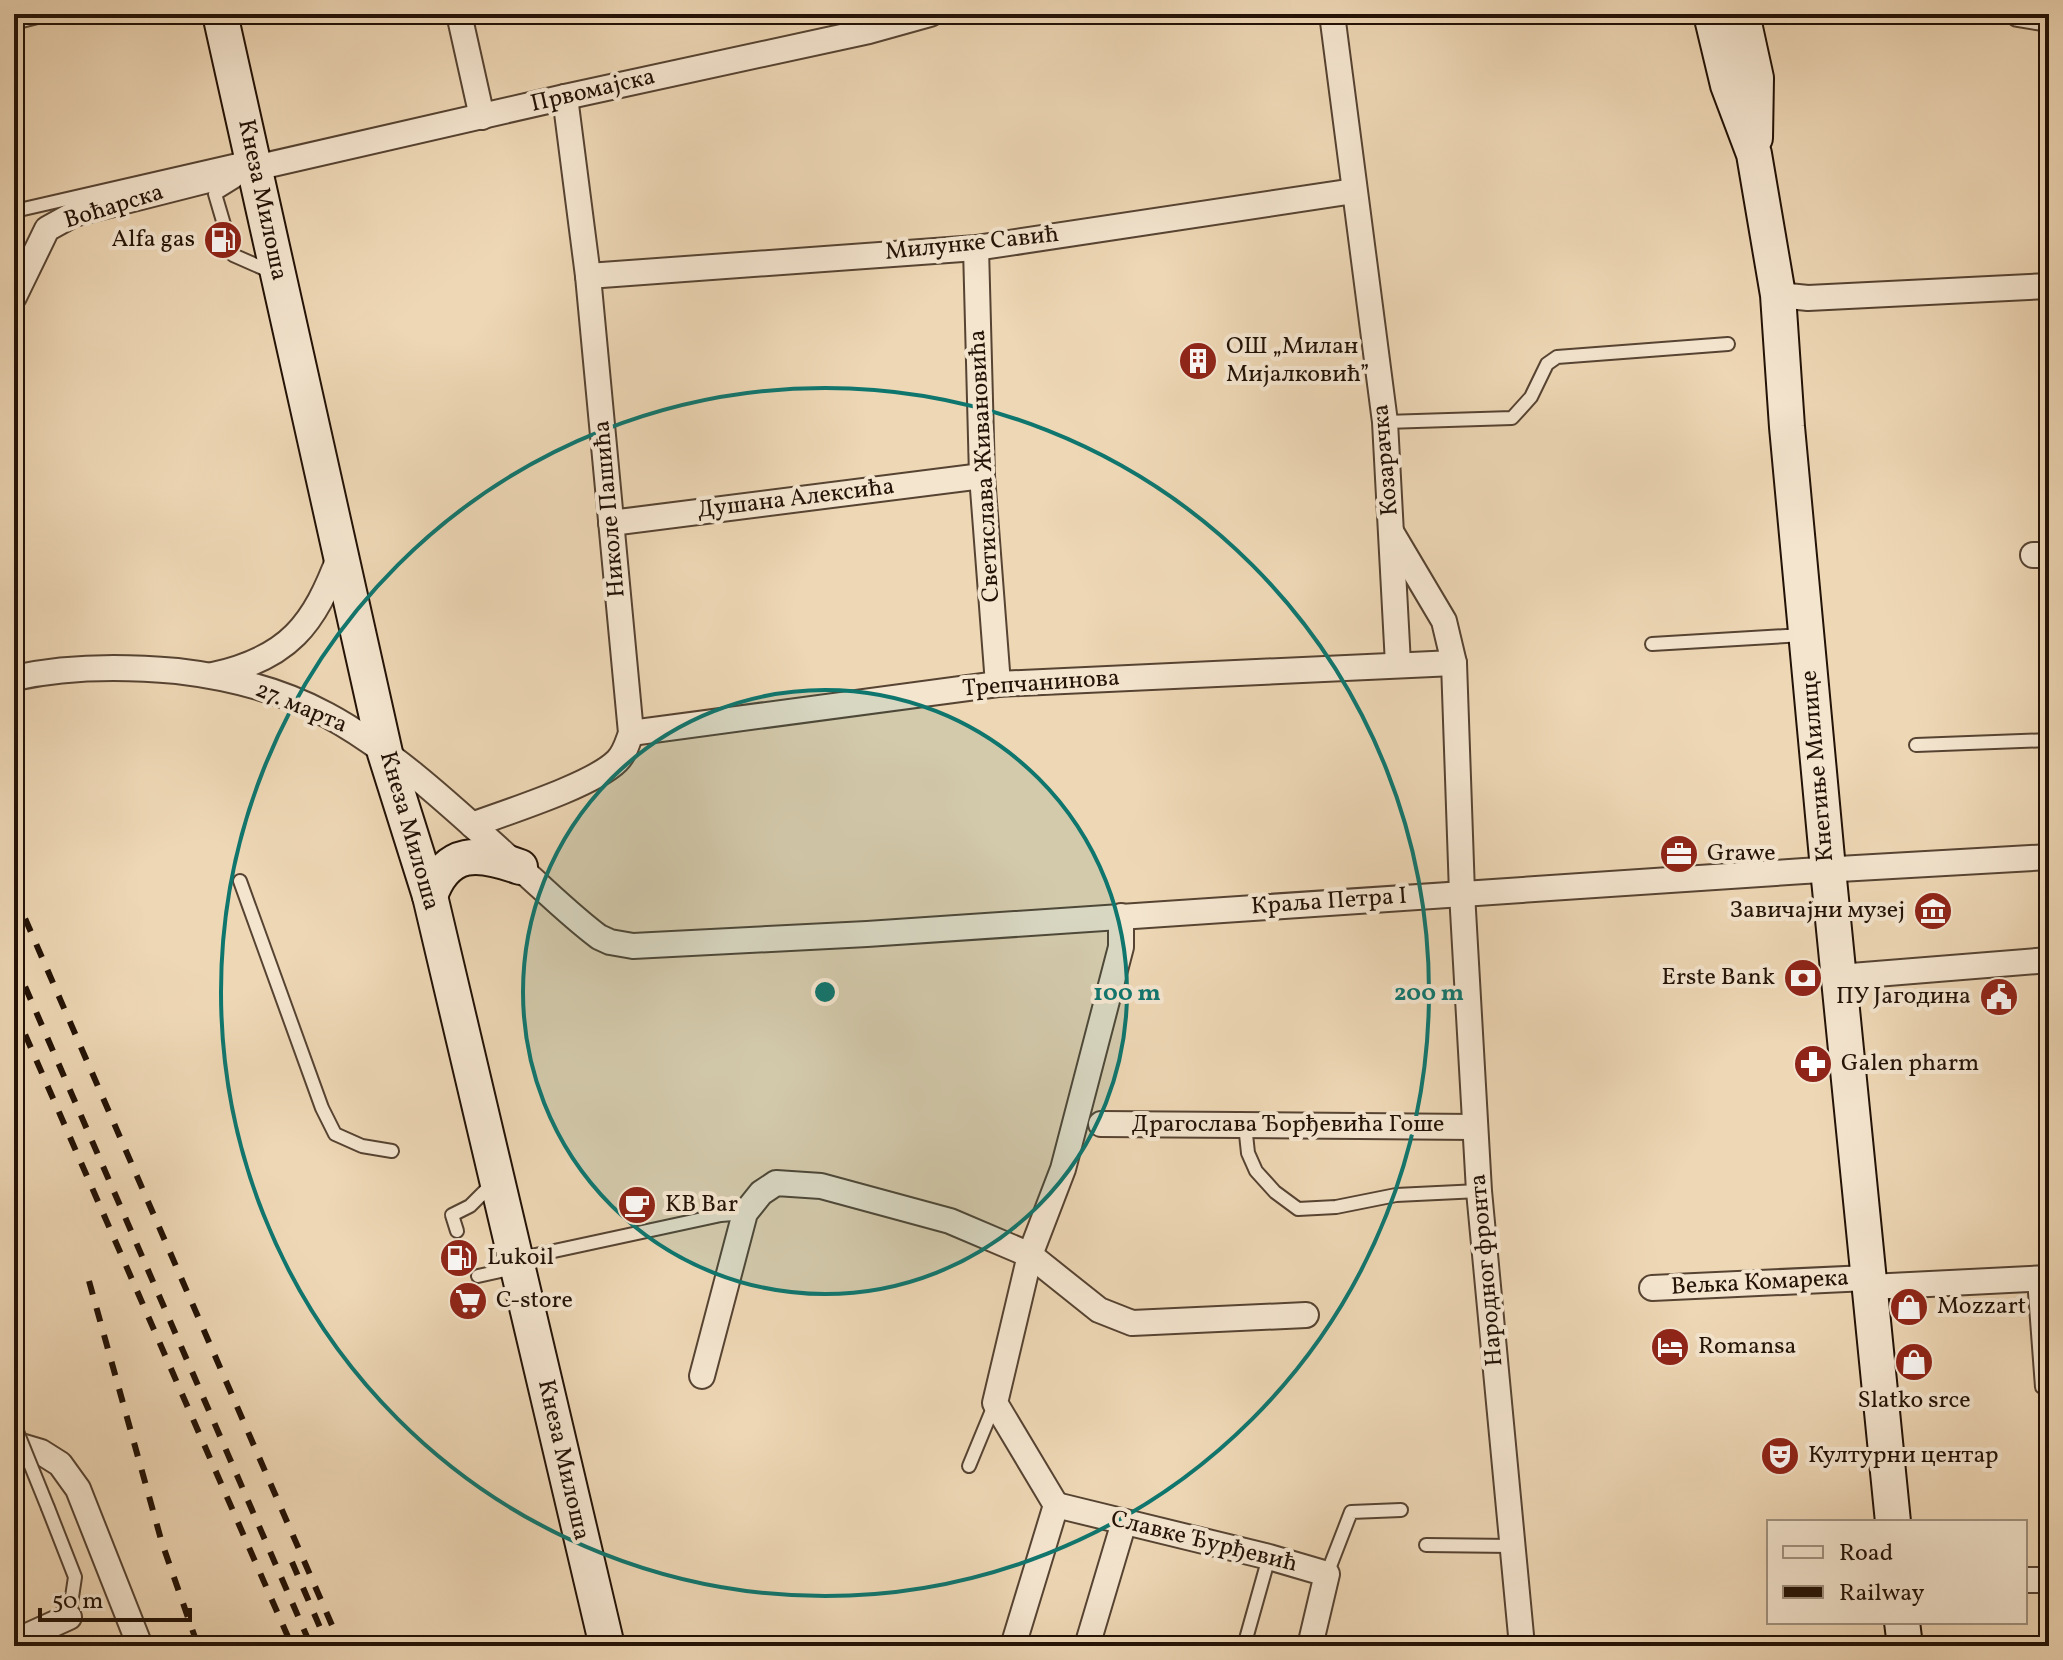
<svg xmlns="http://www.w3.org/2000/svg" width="2063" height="1660" font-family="Vollkorn,serif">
<rect width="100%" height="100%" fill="#eed7b5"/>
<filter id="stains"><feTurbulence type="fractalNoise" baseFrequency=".0025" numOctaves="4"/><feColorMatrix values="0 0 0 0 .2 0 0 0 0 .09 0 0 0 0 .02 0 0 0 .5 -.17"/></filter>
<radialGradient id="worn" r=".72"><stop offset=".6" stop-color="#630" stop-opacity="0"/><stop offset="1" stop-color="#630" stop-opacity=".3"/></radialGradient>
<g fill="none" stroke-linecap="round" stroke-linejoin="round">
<g stroke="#564332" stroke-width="16">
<g id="lane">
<path d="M14 23 49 14"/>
<path d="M236 181 215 194 233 255 274 273"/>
<path d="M14 190 19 210 250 157"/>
<path d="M1385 422 1512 418 1531 397 1547 364 1557 357 1728 344"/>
<path d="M1652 644 1803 635"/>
<path d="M1916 745 2049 740"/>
<path d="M240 881 322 1108 335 1134 362 1146 392 1151"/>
<path d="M1245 1125 1248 1153 1256 1171 1275 1192 1298 1209 1336 1207 1396 1195 1479 1191"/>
<path d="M457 1231 452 1215 470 1206 492 1184"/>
<path d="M517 1259 721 1215 745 1213"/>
<path d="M478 1276 514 1268"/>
<path d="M2034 1279 2042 1387"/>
<path d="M969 1466 995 1403"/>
<path d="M48 1508 75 1577 69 1617"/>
<path d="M1426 1545 1512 1546"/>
<path d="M1327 1574 1351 1512 1401 1510"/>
<path d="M1244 1646 1269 1557"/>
</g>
</g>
<g stroke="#564332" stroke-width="28">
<g id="street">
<path d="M459 14 482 117"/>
<path d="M1332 14 1385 422 1398 664"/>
<path d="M2018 14 2049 19"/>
<path d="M976 248 982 476 998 684"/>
<path d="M588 276 976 248 1354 191"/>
<path d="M1778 295 1808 298 2049 286"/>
<path d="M14 297 47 229 74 214 255 168 565 97 869 31 930 14"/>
<path d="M611 523 982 476"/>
<path d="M1393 535 1444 621 1454 663 1462 893 1479 1191 1522 1646"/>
<path d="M2033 555H2049"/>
<path d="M213 675C289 658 314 625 340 555"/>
<path d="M14 678C67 666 123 666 177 671 228 677 281 690 327 715 396 752 463 817 521 869 547 892 571 916 599 937L610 942 633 946 867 934 1804 871 2049 857"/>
<path d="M631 733 998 684 1454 663"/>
<path d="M472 825C507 812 593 785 617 761 625 753 627 744 631 733L588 276 565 97"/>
<path d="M1839 977 2049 960"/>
<path d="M1101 1124 1475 1127"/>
<path d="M1870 1287 2049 1278"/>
<path d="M1652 1288 1867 1278"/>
<path d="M702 1376 745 1213 761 1193 776 1183 821 1186 950 1221 1030 1255 1099 1310 1132 1323 1306 1315"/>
<path d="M14 1444 41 1452 60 1464 78 1489 140 1646"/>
<path d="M1056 1505 1269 1557 1327 1574 1310 1646"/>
<path d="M2025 1580H2049"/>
<path d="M14 1642 69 1617"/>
<path d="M1013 1646 1056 1505 995 1403 1030 1255 1063 1169 1121 947V916"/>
<path d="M1087 1646 1124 1522"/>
</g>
</g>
<g stroke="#231206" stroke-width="38">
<g id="secondary">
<path d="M220 14 385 753 430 896 607 1646"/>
<path d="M1711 14 1728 85 1754 154 1778 295 1787 427 1828 869 1893 1522"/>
<path d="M1742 14 1756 78 1755 138"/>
<path d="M430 896C447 848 479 852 520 867"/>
<path d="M1902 1622 1905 1646"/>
</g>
</g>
<use href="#lane" stroke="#f4e5cf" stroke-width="12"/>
<use href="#street" stroke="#f4e5cf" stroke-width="24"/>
<use href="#secondary" stroke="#f4e5cf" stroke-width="34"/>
<g stroke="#231206" stroke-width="6" stroke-dasharray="14 14" stroke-linecap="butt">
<path d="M14 893 341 1646"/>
<path d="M14 961 311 1646"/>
<path d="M14 1009 292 1646"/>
<path d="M89 1281 162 1543 198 1646"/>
<path d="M292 1562 328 1646"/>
</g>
<g stroke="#564332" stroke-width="16" stroke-linecap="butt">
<path id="lane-bridge" d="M14 1424 48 1508"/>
</g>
<use href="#lane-bridge" stroke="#f4e5cf" stroke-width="12"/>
</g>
<circle cx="825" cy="992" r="302" fill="#0f766e" fill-opacity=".12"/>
<g fill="none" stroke="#0f766e" stroke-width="4">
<circle cx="825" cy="992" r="302"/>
<circle cx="825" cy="992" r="604"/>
</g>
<defs>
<g id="fuel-disc" transform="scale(2)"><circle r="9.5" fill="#8f2418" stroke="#f4e5cf"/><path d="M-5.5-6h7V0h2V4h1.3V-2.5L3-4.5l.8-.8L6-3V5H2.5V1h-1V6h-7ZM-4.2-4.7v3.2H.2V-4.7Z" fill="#fff"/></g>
<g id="building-disc" transform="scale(2)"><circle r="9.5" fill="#8f2418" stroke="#f4e5cf"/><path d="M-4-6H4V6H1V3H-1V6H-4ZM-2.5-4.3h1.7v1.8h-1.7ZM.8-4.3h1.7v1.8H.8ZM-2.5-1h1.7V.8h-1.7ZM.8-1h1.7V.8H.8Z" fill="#fff"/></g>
<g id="office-disc" transform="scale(2)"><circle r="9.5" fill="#8f2418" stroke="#f4e5cf"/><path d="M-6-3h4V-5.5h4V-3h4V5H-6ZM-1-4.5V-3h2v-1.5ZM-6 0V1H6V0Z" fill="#fff"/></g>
<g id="museum-disc" transform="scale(2)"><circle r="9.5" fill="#8f2418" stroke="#f4e5cf"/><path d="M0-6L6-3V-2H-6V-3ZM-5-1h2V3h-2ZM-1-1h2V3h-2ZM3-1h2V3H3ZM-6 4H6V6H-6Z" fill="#fff"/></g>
<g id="bank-disc" transform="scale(2)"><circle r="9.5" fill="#8f2418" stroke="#f4e5cf"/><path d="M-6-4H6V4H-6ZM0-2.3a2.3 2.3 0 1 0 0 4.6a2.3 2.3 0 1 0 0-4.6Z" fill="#fff"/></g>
<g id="civic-disc" transform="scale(2)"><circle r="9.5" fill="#8f2418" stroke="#f4e5cf"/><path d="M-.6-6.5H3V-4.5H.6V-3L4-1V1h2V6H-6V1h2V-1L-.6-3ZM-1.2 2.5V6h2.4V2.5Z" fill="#fff"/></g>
<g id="pharmacy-disc" transform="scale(2)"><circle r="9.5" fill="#8f2418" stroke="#f4e5cf"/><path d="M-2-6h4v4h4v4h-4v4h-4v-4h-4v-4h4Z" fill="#fff"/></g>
<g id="cafe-disc" transform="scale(2)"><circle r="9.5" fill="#8f2418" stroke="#f4e5cf"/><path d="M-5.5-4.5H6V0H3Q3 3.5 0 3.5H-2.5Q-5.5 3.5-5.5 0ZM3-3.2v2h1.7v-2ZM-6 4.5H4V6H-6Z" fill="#fff"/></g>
<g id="supermarket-disc" transform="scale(2)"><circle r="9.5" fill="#8f2418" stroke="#f4e5cf"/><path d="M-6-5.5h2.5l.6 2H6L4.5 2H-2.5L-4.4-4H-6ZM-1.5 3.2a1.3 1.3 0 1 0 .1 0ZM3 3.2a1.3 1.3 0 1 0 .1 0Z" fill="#fff"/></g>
<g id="shop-disc" transform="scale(2)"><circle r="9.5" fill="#8f2418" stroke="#f4e5cf"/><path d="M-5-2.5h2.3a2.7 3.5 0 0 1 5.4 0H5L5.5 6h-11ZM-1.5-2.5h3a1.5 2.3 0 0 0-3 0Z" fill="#fff"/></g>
<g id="hotel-disc" transform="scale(2)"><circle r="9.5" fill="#8f2418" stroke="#f4e5cf"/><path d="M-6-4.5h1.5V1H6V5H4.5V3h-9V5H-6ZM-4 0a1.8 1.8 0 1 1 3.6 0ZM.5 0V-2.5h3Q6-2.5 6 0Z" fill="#fff"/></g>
<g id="theatre-disc" transform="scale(2)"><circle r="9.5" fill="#8f2418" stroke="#f4e5cf"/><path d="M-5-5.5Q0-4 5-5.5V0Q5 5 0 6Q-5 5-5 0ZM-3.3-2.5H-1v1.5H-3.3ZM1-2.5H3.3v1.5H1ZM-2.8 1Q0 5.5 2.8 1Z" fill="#fff"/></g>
</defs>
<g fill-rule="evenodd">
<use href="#fuel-disc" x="223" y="240"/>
<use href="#building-disc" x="1198" y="361"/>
<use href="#office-disc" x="1679" y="854"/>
<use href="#museum-disc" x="1933" y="911"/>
<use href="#bank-disc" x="1803" y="978"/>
<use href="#civic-disc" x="1999" y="997"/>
<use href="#pharmacy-disc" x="1813" y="1064"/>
<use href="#cafe-disc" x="637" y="1205"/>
<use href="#fuel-disc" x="459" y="1258"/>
<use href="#supermarket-disc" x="468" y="1301"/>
<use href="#shop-disc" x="1909" y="1307"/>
<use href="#hotel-disc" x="1670" y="1347"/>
<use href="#shop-disc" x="1914" y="1362"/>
<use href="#theatre-disc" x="1780" y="1456"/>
</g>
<g text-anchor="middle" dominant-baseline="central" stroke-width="8" stroke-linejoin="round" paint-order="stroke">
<g font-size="24" fill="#231206" stroke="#f4e5cf">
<text transform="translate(593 91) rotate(-13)">Првомајска</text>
<text transform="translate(262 200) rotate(78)">Кнеза Милоша</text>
<text transform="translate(114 207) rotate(-17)">Воћарска</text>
<text transform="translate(972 244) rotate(-6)">Милунке Савић</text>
<text transform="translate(1386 460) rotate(-95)">Козарачка</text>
<text transform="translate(985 466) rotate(-93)">Светислава Живановића</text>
<text transform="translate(796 499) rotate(-7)">Душана Алексића</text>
<text transform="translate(610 509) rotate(-95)">Николе Пашића</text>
<text transform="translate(1041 684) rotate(-4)">Трепчанинова</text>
<text transform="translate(301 708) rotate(23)">27. марта</text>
<text transform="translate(1818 766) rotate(-95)">Кнегиње Милице</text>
<text transform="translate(409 831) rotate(74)">Кнеза Милоша</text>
<text transform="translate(1329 902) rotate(-4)">Краља Петра I</text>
<text x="1288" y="1125">Драгослава Ђорђевића Гоше</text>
<text transform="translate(1487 1270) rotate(-95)">Народног фронта</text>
<text transform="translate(1760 1283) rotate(-3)">Вељка Комарека</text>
<text transform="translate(563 1460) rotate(77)">Кнеза Милоша</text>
<text transform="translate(1204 1542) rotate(14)">Славке Ђурђевић</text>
</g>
<g font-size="24" fill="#231206" stroke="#f4e5cf" text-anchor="start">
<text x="195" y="240" text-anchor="end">Alfa gas</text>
<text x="1226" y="347">ОШ „Милан<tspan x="1226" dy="28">Мијалковић”</tspan></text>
<text x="1707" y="854">Grawe</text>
<text x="1905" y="911" text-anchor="end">Завичајни музеј</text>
<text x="1775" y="978" text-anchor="end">Erste Bank</text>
<text x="1971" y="997" text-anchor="end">ПУ Јагодина</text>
<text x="1841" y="1064">Galen pharm</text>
<text x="665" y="1205">KB Bar</text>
<text x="487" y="1258">Lukoil</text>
<text x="496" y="1301">C-store</text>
<text x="1937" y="1307">Mozzart</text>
<text x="1698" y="1347">Romansa</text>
<text x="1914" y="1401" text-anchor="middle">Slatko srce</text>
<text x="1808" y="1456">Културни центар</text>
</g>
</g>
<circle cx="825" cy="992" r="12" fill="#0f766e" stroke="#f4e5cf" stroke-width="4"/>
<g font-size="24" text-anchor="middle" font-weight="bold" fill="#0f766e" stroke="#f4e5cf" stroke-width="8" stroke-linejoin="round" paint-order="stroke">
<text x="1127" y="1000">100 m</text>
<text x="1429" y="1000">200 m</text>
</g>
<rect width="2063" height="1660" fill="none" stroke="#eed7b5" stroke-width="48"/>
<rect x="16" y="16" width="2031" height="1628" fill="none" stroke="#231206" stroke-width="4"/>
<rect x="24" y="24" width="2015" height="1612" fill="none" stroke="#231206" stroke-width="2"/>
<rect x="1767" y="1520" width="260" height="104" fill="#f4e5cf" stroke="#a0917f" stroke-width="2"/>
<rect x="1783" y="1546" width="40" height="12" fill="#f4e5cf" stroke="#a0917f" stroke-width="2"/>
<text x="1839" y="1560" font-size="24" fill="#231206">Road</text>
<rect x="1783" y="1586" width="40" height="12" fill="#231206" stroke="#a0917f" stroke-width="2"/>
<text x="1839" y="1600" font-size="24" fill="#231206">Railway</text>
<path d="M40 1608v12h150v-12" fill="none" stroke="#231206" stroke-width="4"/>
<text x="52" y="1608" font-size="24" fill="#231206" stroke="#f4e5cf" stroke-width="6" paint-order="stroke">50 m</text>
<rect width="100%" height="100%" filter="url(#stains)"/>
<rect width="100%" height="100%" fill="url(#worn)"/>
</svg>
